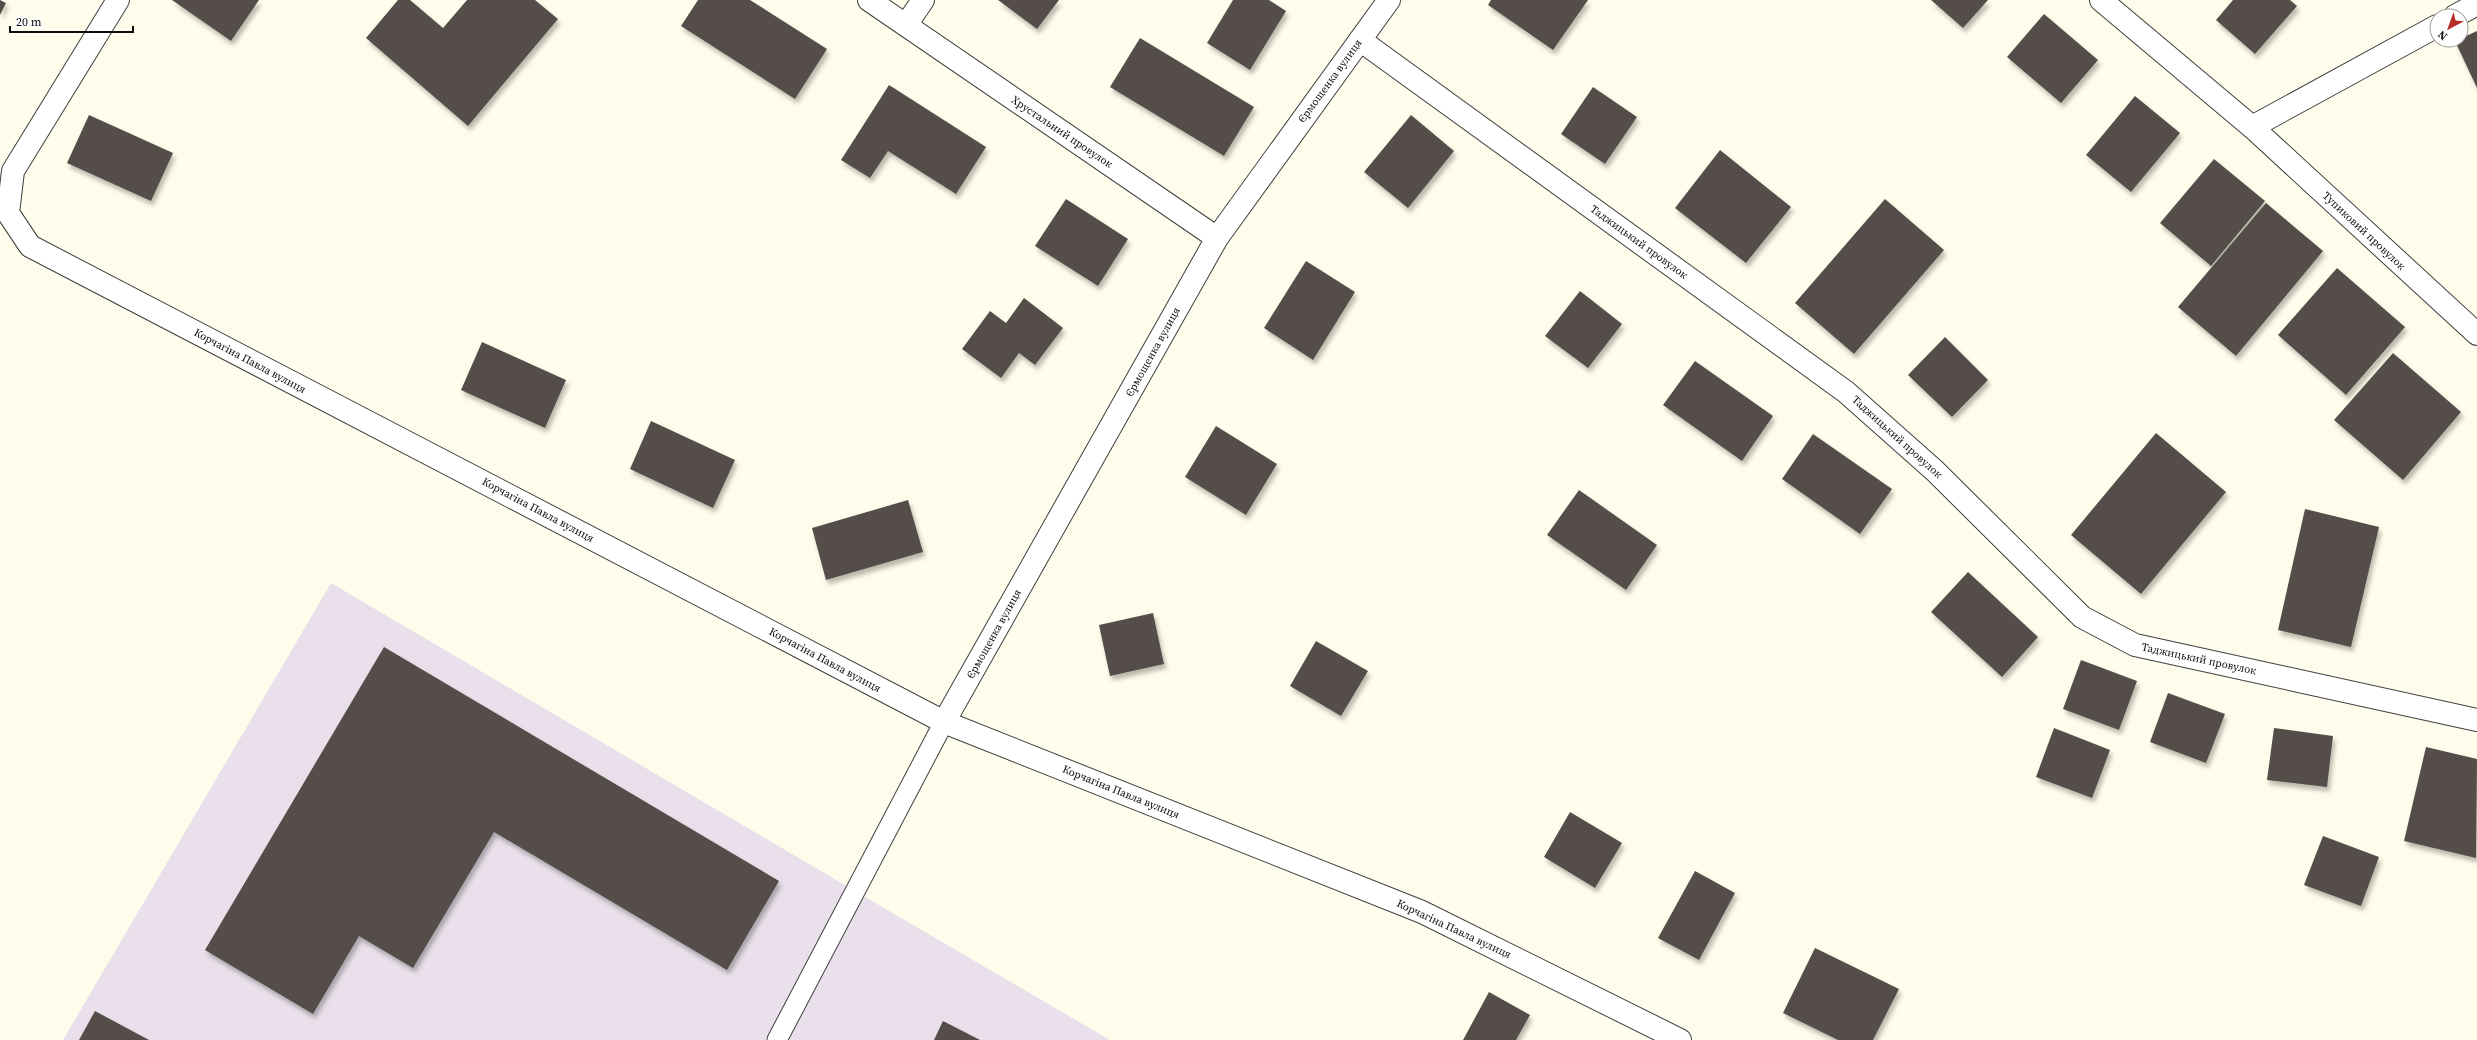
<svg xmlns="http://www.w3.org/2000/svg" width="2477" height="1040" font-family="'Source Serif 4',serif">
<defs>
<filter id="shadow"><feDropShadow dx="2.5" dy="4.5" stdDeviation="2" flood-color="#0004"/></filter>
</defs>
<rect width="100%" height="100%" fill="#fefceb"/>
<path fill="#eae0eb" d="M331 583 855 891 1110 1040H63Z"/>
<g fill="#544e48" filter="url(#shadow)">
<path d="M0 0 6 3 0 15Z"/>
<path d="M172 0H259L231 41Z"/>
<path d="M398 0H410L443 28 467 0H535L558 19 468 126 366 38Z"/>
<path d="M698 0H750L827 49 795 99 681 26Z"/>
<path d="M998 0H1059L1037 29Z"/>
<path d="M1233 0H1269L1286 11 1250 70 1207 43Z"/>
<path d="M1491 0H1588L1553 50 1488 5Z"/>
<path d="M1931 0H1988L1963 28Z"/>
<path d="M2233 0H2290L2297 6 2255 54 2216 20Z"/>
<path d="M2044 14 2098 60 2061 103 2007 57Z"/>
<path d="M2477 31V88L2455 41Z"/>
<path d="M1140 38 1254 107 1224 156 1110 87Z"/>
<path d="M889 85 986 147 956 194 888 151 870 178 841 160Z"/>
<path d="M1593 87 1637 117 1605 164 1561 134Z"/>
<path d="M2135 96 2180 133 2131 192 2086 155Z"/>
<path d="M89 115 173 153 151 201 67 163Z"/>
<path d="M1411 115 1454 151 1408 208 1364 172Z"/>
<path d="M1720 150 1791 207 1746 263 1675 208Z"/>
<path d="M2214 159 2265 201 2211 266 2160 223Z"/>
<path d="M1066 199 1128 239 1098 286 1035 246Z"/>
<path d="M1885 199 1944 250 1854 354 1795 303Z"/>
<path d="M2266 203 2323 251 2236 356 2178 307Z"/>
<path d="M1306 261 1355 292 1313 360 1264 328Z"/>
<path d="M2337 268 2405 327 2346 395 2278 335Z"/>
<path d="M1580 291 1622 324 1588 368 1545 336Z"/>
<path d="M1024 298 1063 328 1035 365 1019 353 1001 378 962 349 990 311 1006 323Z"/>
<path d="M1945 337 1988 380 1952 417 1908 375Z"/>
<path d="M482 342 566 380 545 428 461 390Z"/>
<path d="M2393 353 2461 412 2403 480 2334 420Z"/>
<path d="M1695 361 1773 416 1742 461 1663 405Z"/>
<path d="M651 421 735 460 713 508 630 469Z"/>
<path d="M1216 426 1277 464 1246 515 1185 477Z"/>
<path d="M2156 433 2226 492 2141 594 2071 535Z"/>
<path d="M1813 434 1892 489 1860 534 1782 479Z"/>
<path d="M1579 490 1657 545 1626 590 1547 535Z"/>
<path d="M908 500 923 552 826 580 812 528Z"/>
<path d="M2305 509 2379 527 2351 647 2278 630Z"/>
<path d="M1968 572 2038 637 2002 677 1931 612Z"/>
<path d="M1153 613 1164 664 1110 676 1099 625Z"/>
<path d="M1316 641 1368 671 1341 716 1290 686Z"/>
<path d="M384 647 779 881 727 970 494 832 413 968 359 936 313 1014 205 950Z"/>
<path d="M2081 660 2137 681 2119 730 2063 709Z"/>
<path d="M2168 693 2225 714 2206 763 2150 742Z"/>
<path d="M2054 728 2110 750 2092 798 2036 777Z"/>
<path d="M2274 728 2333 736 2327 787 2267 780Z"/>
<path d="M2426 747 2477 759 2476 858 2404 841Z"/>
<path d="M1570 812 1622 843 1595 888 1544 857Z"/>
<path d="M2323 836 2379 857 2361 906 2304 885Z"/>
<path d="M1695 871 1735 893 1699 960 1658 938Z"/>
<path d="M1815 948 1899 989 1873 1040H1838L1783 1013Z"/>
<path d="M1489 992 1530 1015 1516 1040H1463Z"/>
<path d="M95 1011 149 1040H79Z"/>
<path d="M943 1021 980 1040H934Z"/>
</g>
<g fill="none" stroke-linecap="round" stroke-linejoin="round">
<g stroke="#3f3f3f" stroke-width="21">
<path id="service" d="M777 1040 944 722"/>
</g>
<g stroke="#3f3f3f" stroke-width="24">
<g id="minor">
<path d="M118 0 13 171 8 213 30 246 944 722 1422 912 1680 1040"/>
<path d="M869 0 1217 238"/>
<path d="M2101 0 2252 127 2477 334"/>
<path d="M2455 16 2477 4"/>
<path d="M906 25 923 0"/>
<path d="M1360 40 1846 392 1935 471 2082 617 2135 645 2477 720"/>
<path d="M2252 127 2437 26"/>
<path d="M944 722 1217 238 1389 0"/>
</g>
</g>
<use href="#service" stroke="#fff" stroke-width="19"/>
<use href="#minor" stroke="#fff" stroke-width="22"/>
</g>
<g text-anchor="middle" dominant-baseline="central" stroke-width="4" stroke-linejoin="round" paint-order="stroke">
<g font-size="11" fill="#0c0c0c" stroke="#fff">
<text transform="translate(1330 81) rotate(-54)">Єрмощенка вулиця</text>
<text transform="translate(1062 132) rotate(34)">Хрустальний провулок</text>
<text transform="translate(2364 231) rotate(43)">Тупиковий провулок</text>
<text transform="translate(1639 242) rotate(36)">Таджицький провулок</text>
<text transform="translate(1153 352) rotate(-61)">Єрмощенка вулиця</text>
<text transform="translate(250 361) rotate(28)">Корчагіна Павла вулиця</text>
<text transform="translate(1897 437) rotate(42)">Таджицький провулок</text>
<text transform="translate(538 510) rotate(28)">Корчагіна Павла вулиця</text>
<text transform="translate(994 634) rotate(-61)">Єрмощенка вулиця</text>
<text transform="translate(2199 659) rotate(12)">Таджицький провулок</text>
<text transform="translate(825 660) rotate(28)">Корчагіна Павла вулиця</text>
<text transform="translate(1121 792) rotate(22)">Корчагіна Павла вулиця</text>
<text transform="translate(1454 929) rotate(25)">Корчагіна Павла вулиця</text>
</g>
</g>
<g transform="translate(2449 28) rotate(221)"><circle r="19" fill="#ffffff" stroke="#9e9e9e"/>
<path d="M0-3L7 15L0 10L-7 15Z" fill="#b72f28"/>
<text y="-6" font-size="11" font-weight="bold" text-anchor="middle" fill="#0c0c0c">N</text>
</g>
<path d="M10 26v6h123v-6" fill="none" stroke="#0c0c0c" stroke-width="2"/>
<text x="16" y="26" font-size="12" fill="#0c0c0c" stroke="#ffffff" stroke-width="3" paint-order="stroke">20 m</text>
</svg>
